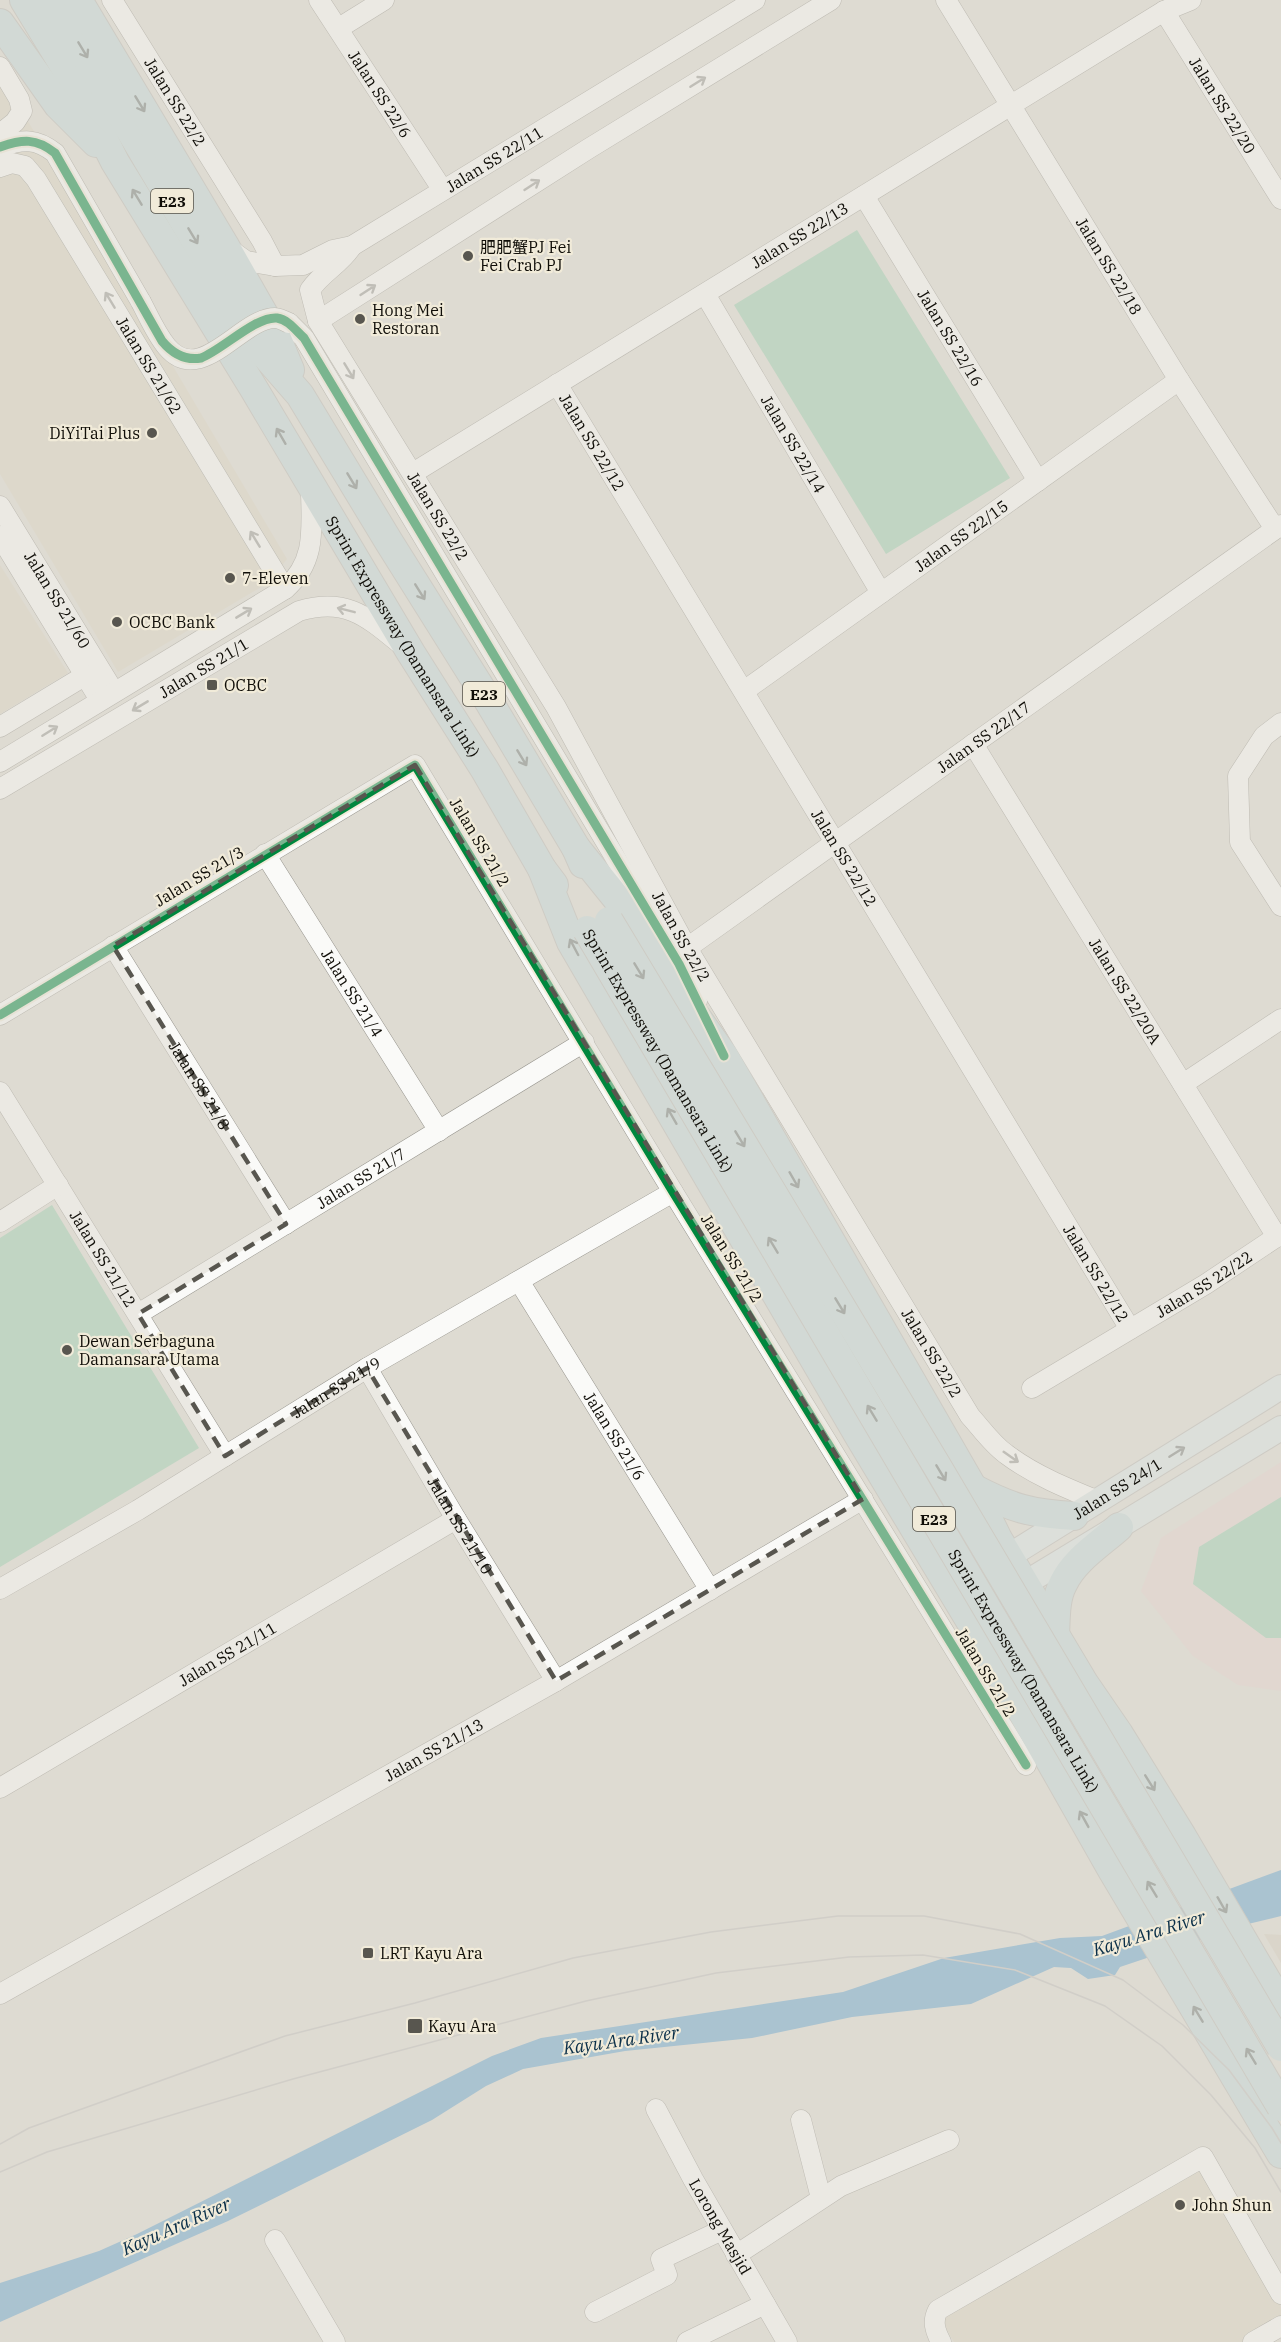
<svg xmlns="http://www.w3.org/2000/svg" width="1281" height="2342" font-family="'IBM Plex Serif','Noto Sans SC',serif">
<rect width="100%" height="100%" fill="#dedbd2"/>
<g fill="#dbd6c4">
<path d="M0 74 287 559 268 583 118 672 0 474Z"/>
<path d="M0 565 68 673 0 714Z"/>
<path d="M1194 2154 1281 2307V2337L1272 2342H954L932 2305Z"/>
</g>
<path fill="#d5cfc0" d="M1264 1934 1281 1935V1963Z"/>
<path fill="#e4d3cf" d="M1281 1462V1691L1238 1685 1193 1656 1141 1591 1161 1538Z"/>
<g fill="#9dceb1">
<path d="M857 230 1010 478 886 554 734 305Z"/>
<path d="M52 1205 199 1448 0 1567V1238Z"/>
<path d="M1281 1497V1638H1266L1193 1584 1199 1547Z"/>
</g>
<path fill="#6aa6ce" d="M1281 1870V1916L1248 1924 1120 1967 1115 1975 1088 1979 1071 1968 1054 1967 971 2004 852 2017 752 2038 625 2051 523 2069 486 2086 432 2120 228 2221 0 2322V2283L99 2251 137 2234 492 2056 541 2038 843 1992 944 1958 1060 1938 1102 1936Z"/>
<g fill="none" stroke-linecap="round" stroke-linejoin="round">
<g stroke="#97958e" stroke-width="21">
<g id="minor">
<path id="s1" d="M112 0 262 241 275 266"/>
<path id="s2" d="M319 0 442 189"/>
<path id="s3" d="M946 0 1179 380 1275 529"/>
<path id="s4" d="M1164 11 1281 199"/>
<path d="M339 28 384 0"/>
<path d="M0 67 19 99 22 111 15 122 0 134"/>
<path d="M0 147C23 139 36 138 55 153L141 302"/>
<path id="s5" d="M0 167 12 163 25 166 36 179 285 589"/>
<path id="s6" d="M864 196 1038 481"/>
<path id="s7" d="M352 246C341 264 323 271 310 290L318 321 556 707 687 948 970 1416C981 1428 992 1444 1006 1454 1034 1475 1066 1488 1098 1501"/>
<path id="s8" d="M229 249 246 261 275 266 303 265 333 250 352 246 755 0"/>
<path id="s9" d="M705 294 881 593"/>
<path d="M318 321 588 149 831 0"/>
<path d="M289 323 304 338 679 964 697 1001"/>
<path id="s10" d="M557 384 1130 1329"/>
<path id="s11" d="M413 473 1164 11 1191 0"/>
<path id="s12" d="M0 506 114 692"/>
<path d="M0 536 100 700"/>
<path id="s13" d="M744 691 1179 380"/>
<path d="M1281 723 1264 736 1238 776 1240 842 1281 906"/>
<path d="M0 727 86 675"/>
<path id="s14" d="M973 744 1277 1237"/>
<path d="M0 762 285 589C318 560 311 526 311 486"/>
<path id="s15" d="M0 789 299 611C344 598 364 614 398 642"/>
<path id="s16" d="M265 854 439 1131"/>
<path id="s17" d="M113 946 286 1224"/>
<path id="s18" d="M687 948 1281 525"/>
<path d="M0 1015 415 765 673 1192 1026 1765"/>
<path d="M1183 1084 1281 1019"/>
<path id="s19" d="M0 1092 225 1456"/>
<path d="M0 1222 58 1185"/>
<path id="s20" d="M519 1281 710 1590"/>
<path id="s21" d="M138 1314 584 1042"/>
<path id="s22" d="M367 1368 456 1519 556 1681"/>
<path id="s23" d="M1032 1388 1206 1284 1281 1234"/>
<path id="s24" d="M0 1589 138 1510 367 1368 673 1192"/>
<path id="s25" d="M0 1788 456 1519"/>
<path id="s26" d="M0 1994 556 1681 863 1499"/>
<path id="s27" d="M656 2109 693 2179 787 2342"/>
<path d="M801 2120 821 2198"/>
<path d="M275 2240 335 2342"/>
<path d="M736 2255 841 2186 949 2140"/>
<path d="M595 2312 667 2275 661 2259 722 2230"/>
<path d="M687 2342 765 2304"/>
<path d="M941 2342C935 2331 932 2321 938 2310L1203 2157 1281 2294"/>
<path d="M1253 2342 1281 2326"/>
</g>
</g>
<g stroke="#bab9b5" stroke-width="26">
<g id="major">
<path id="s28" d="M954 1590 1281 1387"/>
<path d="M1009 1593 1281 1428"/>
</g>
</g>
<g stroke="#bab9b5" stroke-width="30">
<g id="highway">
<path id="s29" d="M24 0 80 92 115 162 254 389 411 653 485 770 542 869 554 885"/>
<path d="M53 0 259 348 300 395 389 542 485 695 576 848 583 864"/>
<path d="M78 0 225 246 275 334 290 370"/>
<path d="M0 23 58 105 96 143"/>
<path d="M576 848 626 910 664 971 724 1056 973 1488 998 1539 1084 1683 1119 1734 1182 1836 1281 2005"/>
<path d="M542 869 571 942 860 1438 978 1634 1112 1870 1281 2154"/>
<path d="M973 1488C1011 1508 1032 1514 1074 1516"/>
<path d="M1055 1635C1056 1618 1055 1599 1063 1584 1074 1560 1100 1544 1119 1527"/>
</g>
</g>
<use href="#minor" stroke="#fafaf8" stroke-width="20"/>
<use href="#major" stroke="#dae5e5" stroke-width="24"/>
<use href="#highway" stroke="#c4d8d9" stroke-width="28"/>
<g stroke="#c0bfbd" stroke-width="1.5">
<path d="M0 2144 29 2128 285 2036 415 2003 573 1958 711 1932 838 1916H924L1020 1934 1123 1980 1183 2025 1229 2070 1272 2128 1281 2143"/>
<path d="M0 2172 47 2152 293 2079 586 2001 716 1973 849 1957 923 1955 1015 1970 1105 2006 1162 2046 1211 2095 1255 2148 1281 2192"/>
</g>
<g stroke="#97958e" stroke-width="21" stroke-linecap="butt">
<path id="minor-bridge" d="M141 302C149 317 156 334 167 347 201 387 241 318 275 318 279 318 285 321 289 323"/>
</g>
<g stroke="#bab9b5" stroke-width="30" stroke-linecap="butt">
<g id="highway-bridge">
<path d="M609 921 937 1466 1281 2047"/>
<path id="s30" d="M587 930 1281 2107"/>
</g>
</g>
<use href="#minor-bridge" stroke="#fafaf8" stroke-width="20"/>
<use href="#highway-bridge" stroke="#c4d8d9" stroke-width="28"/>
<g stroke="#f1ebd9" stroke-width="13">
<g id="cycleway">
<path d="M0 147C23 139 36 138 55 153L162 341C172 353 184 361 201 358 222 350 256 316 277 318 289 320 296 331 304 338L679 964 724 1056"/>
<path d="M0 1015 415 765 673 1192 1026 1765"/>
</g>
</g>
<use href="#cycleway" stroke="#00873e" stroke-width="9"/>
</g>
<defs><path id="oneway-shaft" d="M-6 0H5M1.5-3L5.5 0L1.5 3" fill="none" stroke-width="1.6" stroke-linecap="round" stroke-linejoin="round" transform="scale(1.5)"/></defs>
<g stroke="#737d7b">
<use href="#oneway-shaft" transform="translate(83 50) rotate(59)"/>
<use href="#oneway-shaft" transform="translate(140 104) rotate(59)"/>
<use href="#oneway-shaft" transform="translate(137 197) rotate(-121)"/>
<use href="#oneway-shaft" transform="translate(193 236) rotate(59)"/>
<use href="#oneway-shaft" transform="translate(281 436) rotate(-120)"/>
<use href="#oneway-shaft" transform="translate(352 481) rotate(59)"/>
<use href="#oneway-shaft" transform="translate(420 592) rotate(58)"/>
<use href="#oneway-shaft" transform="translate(522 758) rotate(59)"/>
<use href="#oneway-shaft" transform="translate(574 947) rotate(-118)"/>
<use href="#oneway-shaft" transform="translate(639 971) rotate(59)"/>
<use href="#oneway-shaft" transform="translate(672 1116) rotate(-120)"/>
<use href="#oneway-shaft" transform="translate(740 1139) rotate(59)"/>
<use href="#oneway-shaft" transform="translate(794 1180) rotate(60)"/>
<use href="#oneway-shaft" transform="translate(773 1245) rotate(-121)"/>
<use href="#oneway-shaft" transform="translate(840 1306) rotate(59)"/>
<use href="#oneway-shaft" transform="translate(872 1413) rotate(-121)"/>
<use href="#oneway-shaft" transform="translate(941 1473) rotate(59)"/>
<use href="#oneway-shaft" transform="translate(1150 1783) rotate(58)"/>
<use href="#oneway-shaft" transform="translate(1084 1819) rotate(-119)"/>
<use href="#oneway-shaft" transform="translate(1152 1889) rotate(-121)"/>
<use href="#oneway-shaft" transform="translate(1222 1905) rotate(60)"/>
<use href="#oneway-shaft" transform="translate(1198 2014) rotate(-121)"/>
<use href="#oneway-shaft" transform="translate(1251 2056) rotate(-121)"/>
</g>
<g stroke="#9c9c98">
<use href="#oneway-shaft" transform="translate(698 82) rotate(-32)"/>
<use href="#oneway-shaft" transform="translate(532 185) rotate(-33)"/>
<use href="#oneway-shaft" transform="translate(368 290) rotate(-33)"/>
<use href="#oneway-shaft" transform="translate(110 300) rotate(-121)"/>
<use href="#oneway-shaft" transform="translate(349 371) rotate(59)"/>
<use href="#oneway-shaft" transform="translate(255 539) rotate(-121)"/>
<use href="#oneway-shaft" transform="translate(346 610) rotate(-166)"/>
<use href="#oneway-shaft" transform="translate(244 613) rotate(-31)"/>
<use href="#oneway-shaft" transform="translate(140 706) rotate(149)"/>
<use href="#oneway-shaft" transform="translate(50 731) rotate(-32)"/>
<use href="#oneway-shaft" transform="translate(1011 1457) rotate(35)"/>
</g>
<use stroke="#7f8482" href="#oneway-shaft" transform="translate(1177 1452) rotate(-32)"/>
<path d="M0 0H1281V2342H0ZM415 765 863 1499 556 1681 367 1368 225 1456 138 1314 286 1224 113 946Z" fill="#dedbd2" fill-opacity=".55" fill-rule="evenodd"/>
<path fill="none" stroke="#58564f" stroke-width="4.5" stroke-dasharray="12 8" stroke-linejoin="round" d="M415 765 863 1499 556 1681 367 1368 225 1456 138 1314 286 1224 113 946Z"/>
<g fill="#58564f" stroke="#f1ebd9" stroke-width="2">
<circle cx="468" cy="256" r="6"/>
<circle cx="360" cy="319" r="6"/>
<circle cx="152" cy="433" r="6"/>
<circle cx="230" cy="578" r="6"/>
<circle cx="117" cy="622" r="6"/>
<rect x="206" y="679" width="12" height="12" rx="3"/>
<circle cx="67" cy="1350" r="6"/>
<rect x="362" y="1947" width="12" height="12" rx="3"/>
<rect x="407" y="2018" width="16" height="16" rx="3"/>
<circle cx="1180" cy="2205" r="6"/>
</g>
<g text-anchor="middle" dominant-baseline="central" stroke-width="4.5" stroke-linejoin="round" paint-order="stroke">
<g fill="#f1ebd9" stroke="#545047" stroke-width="1.5">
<rect x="151" y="189" width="42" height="24" rx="4.5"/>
<rect x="463" y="682" width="42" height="24" rx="4.5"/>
<rect x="913" y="1507" width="42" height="24" rx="4.5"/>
</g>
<g font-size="15" font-weight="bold" fill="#100e08">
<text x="172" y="201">E23</text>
<text x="484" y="694">E23</text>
<text x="934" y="1519">E23</text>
</g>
<g font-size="16" fill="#100e08" stroke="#f1ebd9">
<text stroke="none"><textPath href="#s2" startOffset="112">Jalan SS 22/6</textPath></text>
<text stroke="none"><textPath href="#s1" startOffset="120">Jalan SS 22/2</textPath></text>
<text stroke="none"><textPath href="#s4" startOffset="111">Jalan SS 22/20</textPath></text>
<text stroke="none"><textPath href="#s8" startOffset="298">Jalan SS 22/11</textPath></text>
<text stroke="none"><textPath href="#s11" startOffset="454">Jalan SS 22/13</textPath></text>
<text stroke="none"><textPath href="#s3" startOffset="312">Jalan SS 22/18</textPath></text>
<text stroke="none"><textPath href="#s6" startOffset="166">Jalan SS 22/16</textPath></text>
<text stroke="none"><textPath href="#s5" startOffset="261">Jalan SS 21/62</textPath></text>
<text stroke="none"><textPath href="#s10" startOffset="68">Jalan SS 22/12</textPath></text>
<text stroke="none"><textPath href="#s9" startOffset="174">Jalan SS 22/14</textPath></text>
<text stroke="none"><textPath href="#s7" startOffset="322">Jalan SS 22/2</textPath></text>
<text stroke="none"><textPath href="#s13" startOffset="267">Jalan SS 22/15</textPath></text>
<text stroke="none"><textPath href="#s12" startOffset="110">Jalan SS 21/60</textPath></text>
<text stroke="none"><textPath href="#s29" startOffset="741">Sprint Expressway (Damansara Link)</textPath></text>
<text stroke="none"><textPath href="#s15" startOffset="237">Jalan SS 21/1</textPath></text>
<text stroke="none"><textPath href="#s18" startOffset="364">Jalan SS 22/17</textPath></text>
<text transform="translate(480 842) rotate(59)">Jalan SS 21/2</text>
<text stroke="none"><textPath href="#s10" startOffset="554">Jalan SS 22/12</textPath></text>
<text transform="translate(199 876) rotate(-31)">Jalan SS 21/3</text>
<text stroke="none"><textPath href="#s7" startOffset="808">Jalan SS 22/2</textPath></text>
<text stroke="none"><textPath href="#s14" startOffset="290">Jalan SS 22/20A</textPath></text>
<text stroke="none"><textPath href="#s16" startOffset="164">Jalan SS 21/4</textPath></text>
<text stroke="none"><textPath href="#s30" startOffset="140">Sprint Expressway (Damansara Link)</textPath></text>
<text stroke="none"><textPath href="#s17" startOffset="164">Jalan SS 21/8</textPath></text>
<text stroke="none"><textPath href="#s21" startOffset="261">Jalan SS 21/7</textPath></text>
<text transform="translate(732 1258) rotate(58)">Jalan SS 21/2</text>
<text stroke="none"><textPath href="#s19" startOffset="196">Jalan SS 21/12</textPath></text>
<text stroke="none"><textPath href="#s10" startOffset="1040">Jalan SS 22/12</textPath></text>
<text stroke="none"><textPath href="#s23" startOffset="201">Jalan SS 22/22</textPath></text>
<text stroke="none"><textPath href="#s7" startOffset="1294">Jalan SS 22/2</textPath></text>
<text stroke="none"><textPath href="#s24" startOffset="392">Jalan SS 21/9</textPath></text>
<text stroke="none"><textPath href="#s20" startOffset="182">Jalan SS 21/6</textPath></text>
<text stroke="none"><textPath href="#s28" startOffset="192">Jalan SS 24/1</textPath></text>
<text stroke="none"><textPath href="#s22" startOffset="183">Jalan SS 21/10</textPath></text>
<text stroke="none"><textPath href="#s25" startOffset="264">Jalan SS 21/11</textPath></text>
<text stroke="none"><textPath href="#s30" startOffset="860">Sprint Expressway (Damansara Link)</textPath></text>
<text transform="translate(986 1672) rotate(59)">Jalan SS 21/2</text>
<text stroke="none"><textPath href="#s26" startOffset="498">Jalan SS 21/13</textPath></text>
<text stroke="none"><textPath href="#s27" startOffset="134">Lorong Masjid</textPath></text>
</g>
<g font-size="16" fill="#100e08" stroke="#f1ebd9" text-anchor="start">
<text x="480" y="247">肥肥蟹PJ Fei<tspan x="480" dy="18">Fei Crab PJ</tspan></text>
<text x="372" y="310">Hong Mei<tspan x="372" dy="18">Restoran</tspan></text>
<text x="140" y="433" text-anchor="end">DiYiTai Plus</text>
<text x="242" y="578">7-Eleven</text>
<text x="129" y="622">OCBC Bank</text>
<text x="224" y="685">OCBC</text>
<text x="79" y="1341">Dewan Serbaguna<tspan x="79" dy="18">Damansara Utama</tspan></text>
<text x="380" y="1953">LRT Kayu Ara</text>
<text x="428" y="2026">Kayu Ara</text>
<text x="1192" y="2205">John Shun</text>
</g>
<g font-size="18" font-style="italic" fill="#0a2f48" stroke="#f1ebd9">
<text transform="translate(1149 1933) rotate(-17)">Kayu Ara River</text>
<text transform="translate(621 2040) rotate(-8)">Kayu Ara River</text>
<text transform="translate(176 2226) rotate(-24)">Kayu Ara River</text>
</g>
</g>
</svg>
